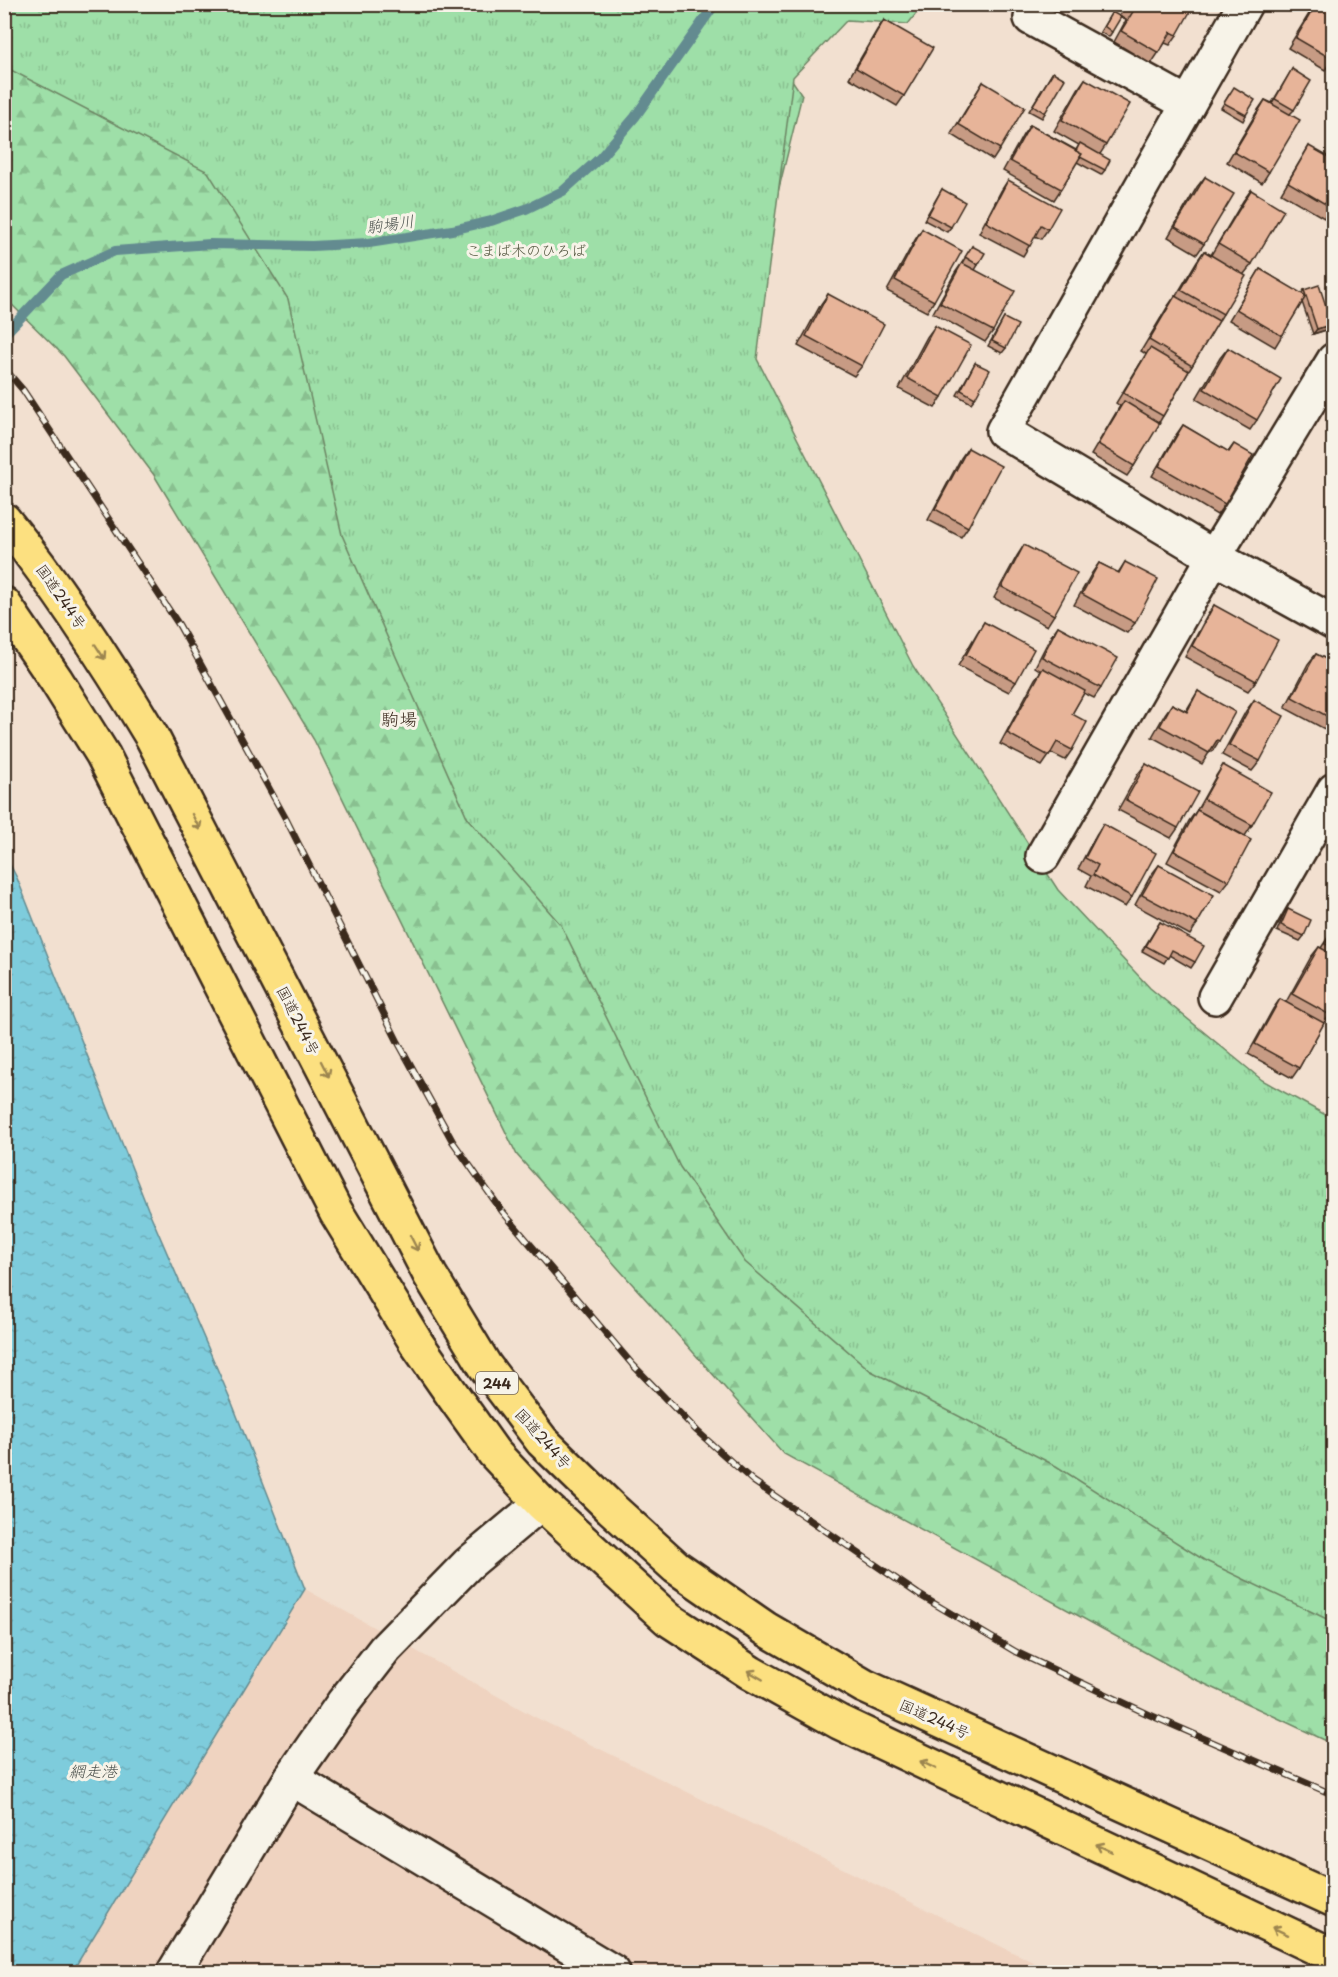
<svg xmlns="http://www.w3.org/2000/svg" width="1338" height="1977" font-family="'Playpen Sans','Klee One',sans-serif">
<defs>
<pattern id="forest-firs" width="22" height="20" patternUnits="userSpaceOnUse" patternTransform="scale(1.5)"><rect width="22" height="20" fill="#9edfa8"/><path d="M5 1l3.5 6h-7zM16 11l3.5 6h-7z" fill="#89c090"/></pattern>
<pattern id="park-tufts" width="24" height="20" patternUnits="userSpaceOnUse" patternTransform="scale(1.5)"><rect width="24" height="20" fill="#9edfa8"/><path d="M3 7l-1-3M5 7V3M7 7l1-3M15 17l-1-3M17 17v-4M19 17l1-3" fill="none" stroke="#89c090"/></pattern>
<pattern id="water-ripples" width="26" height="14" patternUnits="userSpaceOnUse" patternTransform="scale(1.5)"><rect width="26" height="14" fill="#7eccdc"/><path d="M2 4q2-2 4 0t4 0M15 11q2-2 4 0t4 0" fill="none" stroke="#6eafbc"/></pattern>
</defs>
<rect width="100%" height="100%" fill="#f2e0d0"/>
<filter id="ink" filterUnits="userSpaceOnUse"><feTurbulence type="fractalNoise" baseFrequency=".0167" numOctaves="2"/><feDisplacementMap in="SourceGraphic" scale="12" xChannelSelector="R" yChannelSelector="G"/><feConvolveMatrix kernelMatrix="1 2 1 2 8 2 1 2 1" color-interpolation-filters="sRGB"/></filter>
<g filter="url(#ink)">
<path fill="#efd3c0" d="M305 1589 535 1717 1053 1972H72Z"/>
<path fill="url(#forest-firs)" stroke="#6c8463" stroke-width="1.5" d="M4 5H742L802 95 729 391 978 843 1333 1154V1744L1190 1677 784 1454 517 1155 314 740 154 475 64 356 5 298Z"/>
<path fill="url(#park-tufts)" stroke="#6c8463" stroke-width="1.5" d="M4 5H923L908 24 847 20 793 77 757 359 913 666 1058 890 1150 988 1262 1080 1333 1119V1622L1204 1560 1056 1466 871 1371 745 1262 680 1167 561 925 468 819 342 535 288 299 208 172 5 67Z"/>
<path fill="url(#water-ripples)" stroke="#638b90" stroke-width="1.5" d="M5 855 17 878 148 1209 232 1403 305 1589 72 1972H5Z"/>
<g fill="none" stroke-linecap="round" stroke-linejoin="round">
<path stroke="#638b90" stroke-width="10" d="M4 335 61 275 115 251 210 244 312 246 369 243 452 230 491 221 526 209 563 191 600 158 635 117 715 4"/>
<g stroke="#3b2a1e" stroke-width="38">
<g id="minor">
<path d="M1245 4 1003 431 1214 557 1334 623"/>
<path d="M1031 18 1188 104"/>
<path d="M1043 856 1214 557 1334 360"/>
<path d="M1215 997 1334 790"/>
<path d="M541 1503 468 1564 385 1649 343 1703 291 1778 613 1972"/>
<path d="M174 1972 291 1778"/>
</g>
</g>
<g stroke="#3b2a1e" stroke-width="38">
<g id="highway">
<path d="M4 520C60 589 107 662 152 737L430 1275 485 1366 542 1441 611 1508 676 1567 766 1629 864 1686 1334 1900"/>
<path d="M4 604 56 680 103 755 336 1212 417 1344 454 1397 494 1453 541 1503 668 1619 751 1673 839 1722 1334 1956"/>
</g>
</g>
<use href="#minor" stroke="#f7f3e8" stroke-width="33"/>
<use href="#highway" stroke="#fce080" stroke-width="33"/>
<g stroke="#3b2a1e" stroke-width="7">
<path id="rail" d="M4 368 23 390 179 625 287 821 398 1042 453 1142 502 1211 632 1364 697 1431 753 1481 918 1594 1016 1652 1150 1715 1334 1795"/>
</g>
<use href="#rail" stroke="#f7f3e8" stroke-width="4.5" stroke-dasharray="14" stroke-linecap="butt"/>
</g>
<g fill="#c79b84" stroke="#3b2a1e" stroke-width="1.5">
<path d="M1049 4H1065L1061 11Z"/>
<path d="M1126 4H1182L1177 35 1170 45 1165 43 1151 64 1114 42 1126 20 1119 16Z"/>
<path d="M1315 4H1334V57L1325 70 1288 48Z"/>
<path d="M1112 12V32L1109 37 1100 32Z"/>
<path d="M884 20 904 96 897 106 849 78 877 30Z"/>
<path d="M1292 69 1294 110 1290 114 1269 172 1262 183 1227 162 1258 110 1265 100 1272 103Z"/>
<path d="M1053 72 1045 113 1042 118 1029 111Z"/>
<path d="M1085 79 1106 145 1100 154 1105 170 1101 175 1077 162 1061 189 1054 200 1003 171 1023 135 1030 125 1076 150 1079 145 1054 131 1078 89Z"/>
<path d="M983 82 1000 149 993 160 951 134Z"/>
<path d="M1230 93 1246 115 1243 121 1221 108Z"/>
<path d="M1309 146 1334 205 1324 218 1281 193Z"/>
<path d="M1205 177 1204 244 1197 254 1168 237 1197 187Z"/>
<path d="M1008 180 1048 229 1041 239 1035 236 1023 256 979 233 1001 191Z"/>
<path d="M942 189 951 227 947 232 924 220Z"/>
<path d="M1251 190 1252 264 1244 274 1223 314 1189 371 1134 466 1127 476 1091 455 1120 406 1116 403 1146 354 1141 351 1168 306 1175 296H1176L1197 261 1204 251 1211 255 1243 201Z"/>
<path d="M922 229 934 301 927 312 887 291 915 240Z"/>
<path d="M972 246 978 265 975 270 993 331 985 342 933 313 955 273 962 263Z"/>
<path d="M1260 269 1301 294 1304 290 1329 329 1313 334 1302 302 1275 347 1229 320Z"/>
<path d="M828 294 862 366 854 376 798 346 821 304Z"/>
<path d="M1004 318 1006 348 1002 353 988 346Z"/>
<path d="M935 326 942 397 935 408 899 389 927 337Z"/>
<path d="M1228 348 1257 420 1250 430 1196 399 1220 358Z"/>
<path d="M975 363V398L971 403 957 395Z"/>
<path d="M1334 409V423L1327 420Z"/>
<path d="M1183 425 1228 452 1234 444 1225 504 1217 515 1152 476 1176 435Z"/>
<path d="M968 448V527L961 537 928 520 961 458Z"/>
<path d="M1024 545 1054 615 1047 626 994 598 1017 556Z"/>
<path d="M1125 562 1135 623 1127 633 1074 605 1092 573 1099 563 1118 573Z"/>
<path d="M1214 605 1256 681 1248 691 1185 657 1207 616Z"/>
<path d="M984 622 1016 682 1009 692 958 666 977 633Z"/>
<path d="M1058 626 1101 688 1094 698 1084 693 1072 714V750L1065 760 1051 753 1042 766 1000 744 1035 679 1041 671 1035 667 1051 636Z"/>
<path d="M1316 654 1334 663V734L1285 708 1308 664Z"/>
<path d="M1198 691 1219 741 1212 752 1210 751 1202 764 1152 737 1165 714 1172 704 1186 711Z"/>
<path d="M1254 700 1260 761 1252 771 1222 755 1246 711Z"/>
<path d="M1146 764 1178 828 1171 838 1118 810 1138 774Z"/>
<path d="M1223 765 1252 825 1245 836 1197 810 1216 776Z"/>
<path d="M1197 810 1229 881 1221 891 1167 862 1189 821Z"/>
<path d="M1103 824 1132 897 1125 907 1086 886 1091 876 1078 869 1096 835Z"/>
<path d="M1159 865 1197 924 1190 935 1135 905 1151 875Z"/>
<path d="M1288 909 1304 936 1300 941 1277 931 1284 914Z"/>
<path d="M1160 922 1195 962 1191 968 1169 955 1164 963 1142 951Z"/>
<path d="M1334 928V1009L1324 1023 1299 1068 1292 1078 1248 1054 1273 1009 1280 999 1286 1002 1311 957 1319 947 1321 948Z"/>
</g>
<path fill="#a27e6b" stroke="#3b2a1e" stroke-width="1.5" d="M1332 324 1329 329 1313 334 1317 329Z"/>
<g fill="#e7b499" stroke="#3b2a1e" stroke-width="1.5">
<path d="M1127 4H1182L1191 10 1177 35 1171 32 1159 53 1121 31 1134 10 1127 5Z"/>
<path d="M1316 4H1334V57L1332 59 1296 38Z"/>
<path d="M1112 12 1121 17 1112 32 1104 26Z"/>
<path d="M884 20 933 48 904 96 856 68Z"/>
<path d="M1292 69 1311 81 1294 110 1275 99Z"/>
<path d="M1053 72 1065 79 1045 113 1033 105Z"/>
<path d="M1085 79 1130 104 1106 145 1062 120Z"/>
<path d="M983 82 1025 107 1000 149 958 124Z"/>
<path d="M1234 87 1255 100 1246 115 1224 103Z"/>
<path d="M1265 100 1300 120 1269 172 1234 152Z"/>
<path d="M1030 125 1082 154 1061 189 1010 161Z"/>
<path d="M1080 143 1110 160 1105 170 1080 157 1082 154 1076 151Z"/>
<path d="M1309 146 1334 160V205L1332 208 1288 182Z"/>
<path d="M1205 177 1234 194 1204 244 1175 227Z"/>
<path d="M1008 180 1060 208 1048 229 1041 225 1030 246 986 222Z"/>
<path d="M942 189 965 202 951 227 928 215Z"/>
<path d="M1251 190 1284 210 1252 264 1218 244Z"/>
<path d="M922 229 962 251 934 301 895 280Z"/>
<path d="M972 246 985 253 978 265 965 257Z"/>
<path d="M1204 251 1246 276 1223 314 1181 290Z"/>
<path d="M962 263 1015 291 993 331 940 303Z"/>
<path d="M1260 269 1306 296 1282 336 1236 309Z"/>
<path d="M1319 285 1332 324 1317 329 1304 290Z"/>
<path d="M828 294 884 324 862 366 806 336Z"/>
<path d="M1175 296 1219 321 1192 366 1149 340Z"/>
<path d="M1004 318 1018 325 1006 348 992 341Z"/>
<path d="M935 326 971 345 942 397 907 378Z"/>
<path d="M1150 348 1189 371 1163 416 1123 393Z"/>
<path d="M1228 348 1281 379 1257 420 1204 389Z"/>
<path d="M975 363 990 370 975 398 961 390Z"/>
<path d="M1124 401 1160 423 1134 466 1098 444Z"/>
<path d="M1183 425 1229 452 1234 444 1253 455 1225 504 1159 466Z"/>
<path d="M968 448 1001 466 968 527 935 509Z"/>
<path d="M1024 545 1077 573 1054 615 1002 587Z"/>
<path d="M1125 562 1158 579 1135 623 1082 594 1099 563 1119 573Z"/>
<path d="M1214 605 1278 640 1256 681 1192 646Z"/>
<path d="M984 622 1034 649 1016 682 966 655Z"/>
<path d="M1058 626 1118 658 1101 688 1042 657Z"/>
<path d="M1316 654 1334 663V720L1292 697Z"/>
<path d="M1043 668 1085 691 1072 714 1087 722 1072 750 1057 742 1049 756 1007 733Z"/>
<path d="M1198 691 1235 712 1219 741 1217 740 1209 753 1160 726 1172 704 1187 712Z"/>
<path d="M1254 700 1284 716 1260 761 1229 745Z"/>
<path d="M1146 764 1198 792 1178 828 1126 800Z"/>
<path d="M1223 765 1271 792 1252 825 1204 799Z"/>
<path d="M1197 810 1251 840 1229 881 1174 851Z"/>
<path d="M1103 824 1156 853 1132 897 1093 875 1098 865 1085 858Z"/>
<path d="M1159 865 1214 895 1197 924 1142 895Z"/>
<path d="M1288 909 1311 920 1304 936 1281 925Z"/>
<path d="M1160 922 1204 946 1195 962 1172 950 1168 958 1146 946Z"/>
<path d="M1334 930V948L1325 944Z"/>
<path d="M1319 947 1334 955V1009L1330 1015 1292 994Z"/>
<path d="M1280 999 1324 1023 1299 1068 1255 1044Z"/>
</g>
<defs><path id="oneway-shaft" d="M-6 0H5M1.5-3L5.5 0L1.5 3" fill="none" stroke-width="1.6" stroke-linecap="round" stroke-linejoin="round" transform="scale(1.5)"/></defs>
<g stroke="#9c854f">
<use href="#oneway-shaft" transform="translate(100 652) rotate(57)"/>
<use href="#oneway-shaft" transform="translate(196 822) rotate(63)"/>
<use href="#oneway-shaft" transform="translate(325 1069) rotate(63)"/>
<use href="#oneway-shaft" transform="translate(414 1243) rotate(63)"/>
<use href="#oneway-shaft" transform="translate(755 1675) rotate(-150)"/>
<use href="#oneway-shaft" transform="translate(928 1765) rotate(-154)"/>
<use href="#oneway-shaft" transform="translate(1104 1848) rotate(-155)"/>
<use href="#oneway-shaft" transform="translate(1280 1931) rotate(-155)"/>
</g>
</g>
<g text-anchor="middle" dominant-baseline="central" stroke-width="6" stroke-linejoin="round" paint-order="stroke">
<rect fill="#f7f3e8" stroke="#73665b" stroke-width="1.5" x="476" y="1372" width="42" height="22" rx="4.5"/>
<g font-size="14" font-weight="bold" fill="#3b2a1e">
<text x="497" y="1383">244</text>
</g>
<g font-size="15" fill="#545740" stroke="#f7f3e8">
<text x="526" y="249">こまば木のひろば</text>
</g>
<g font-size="15" fill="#3b2a1e" stroke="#f7f3e8">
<text transform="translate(62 596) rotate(55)">国道244号</text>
<text transform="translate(299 1020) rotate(63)">国道244号</text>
<text transform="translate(544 1438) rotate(48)">国道244号</text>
<text transform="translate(935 1718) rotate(24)">国道244号</text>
</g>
<g font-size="16" font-style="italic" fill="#4c524e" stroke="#f7f3e8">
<text transform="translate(390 223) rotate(-8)">駒場川</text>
<text x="93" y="1770">網走港</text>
</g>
<g font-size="18" fill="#3b2a1e" stroke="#f7f3e8">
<text x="399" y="718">駒場</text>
</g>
</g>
<rect width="1338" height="1977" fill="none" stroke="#f7f3e8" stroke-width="24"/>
<rect x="12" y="12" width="1314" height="1953" fill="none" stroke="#3b2a1e" stroke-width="2" filter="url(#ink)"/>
</svg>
